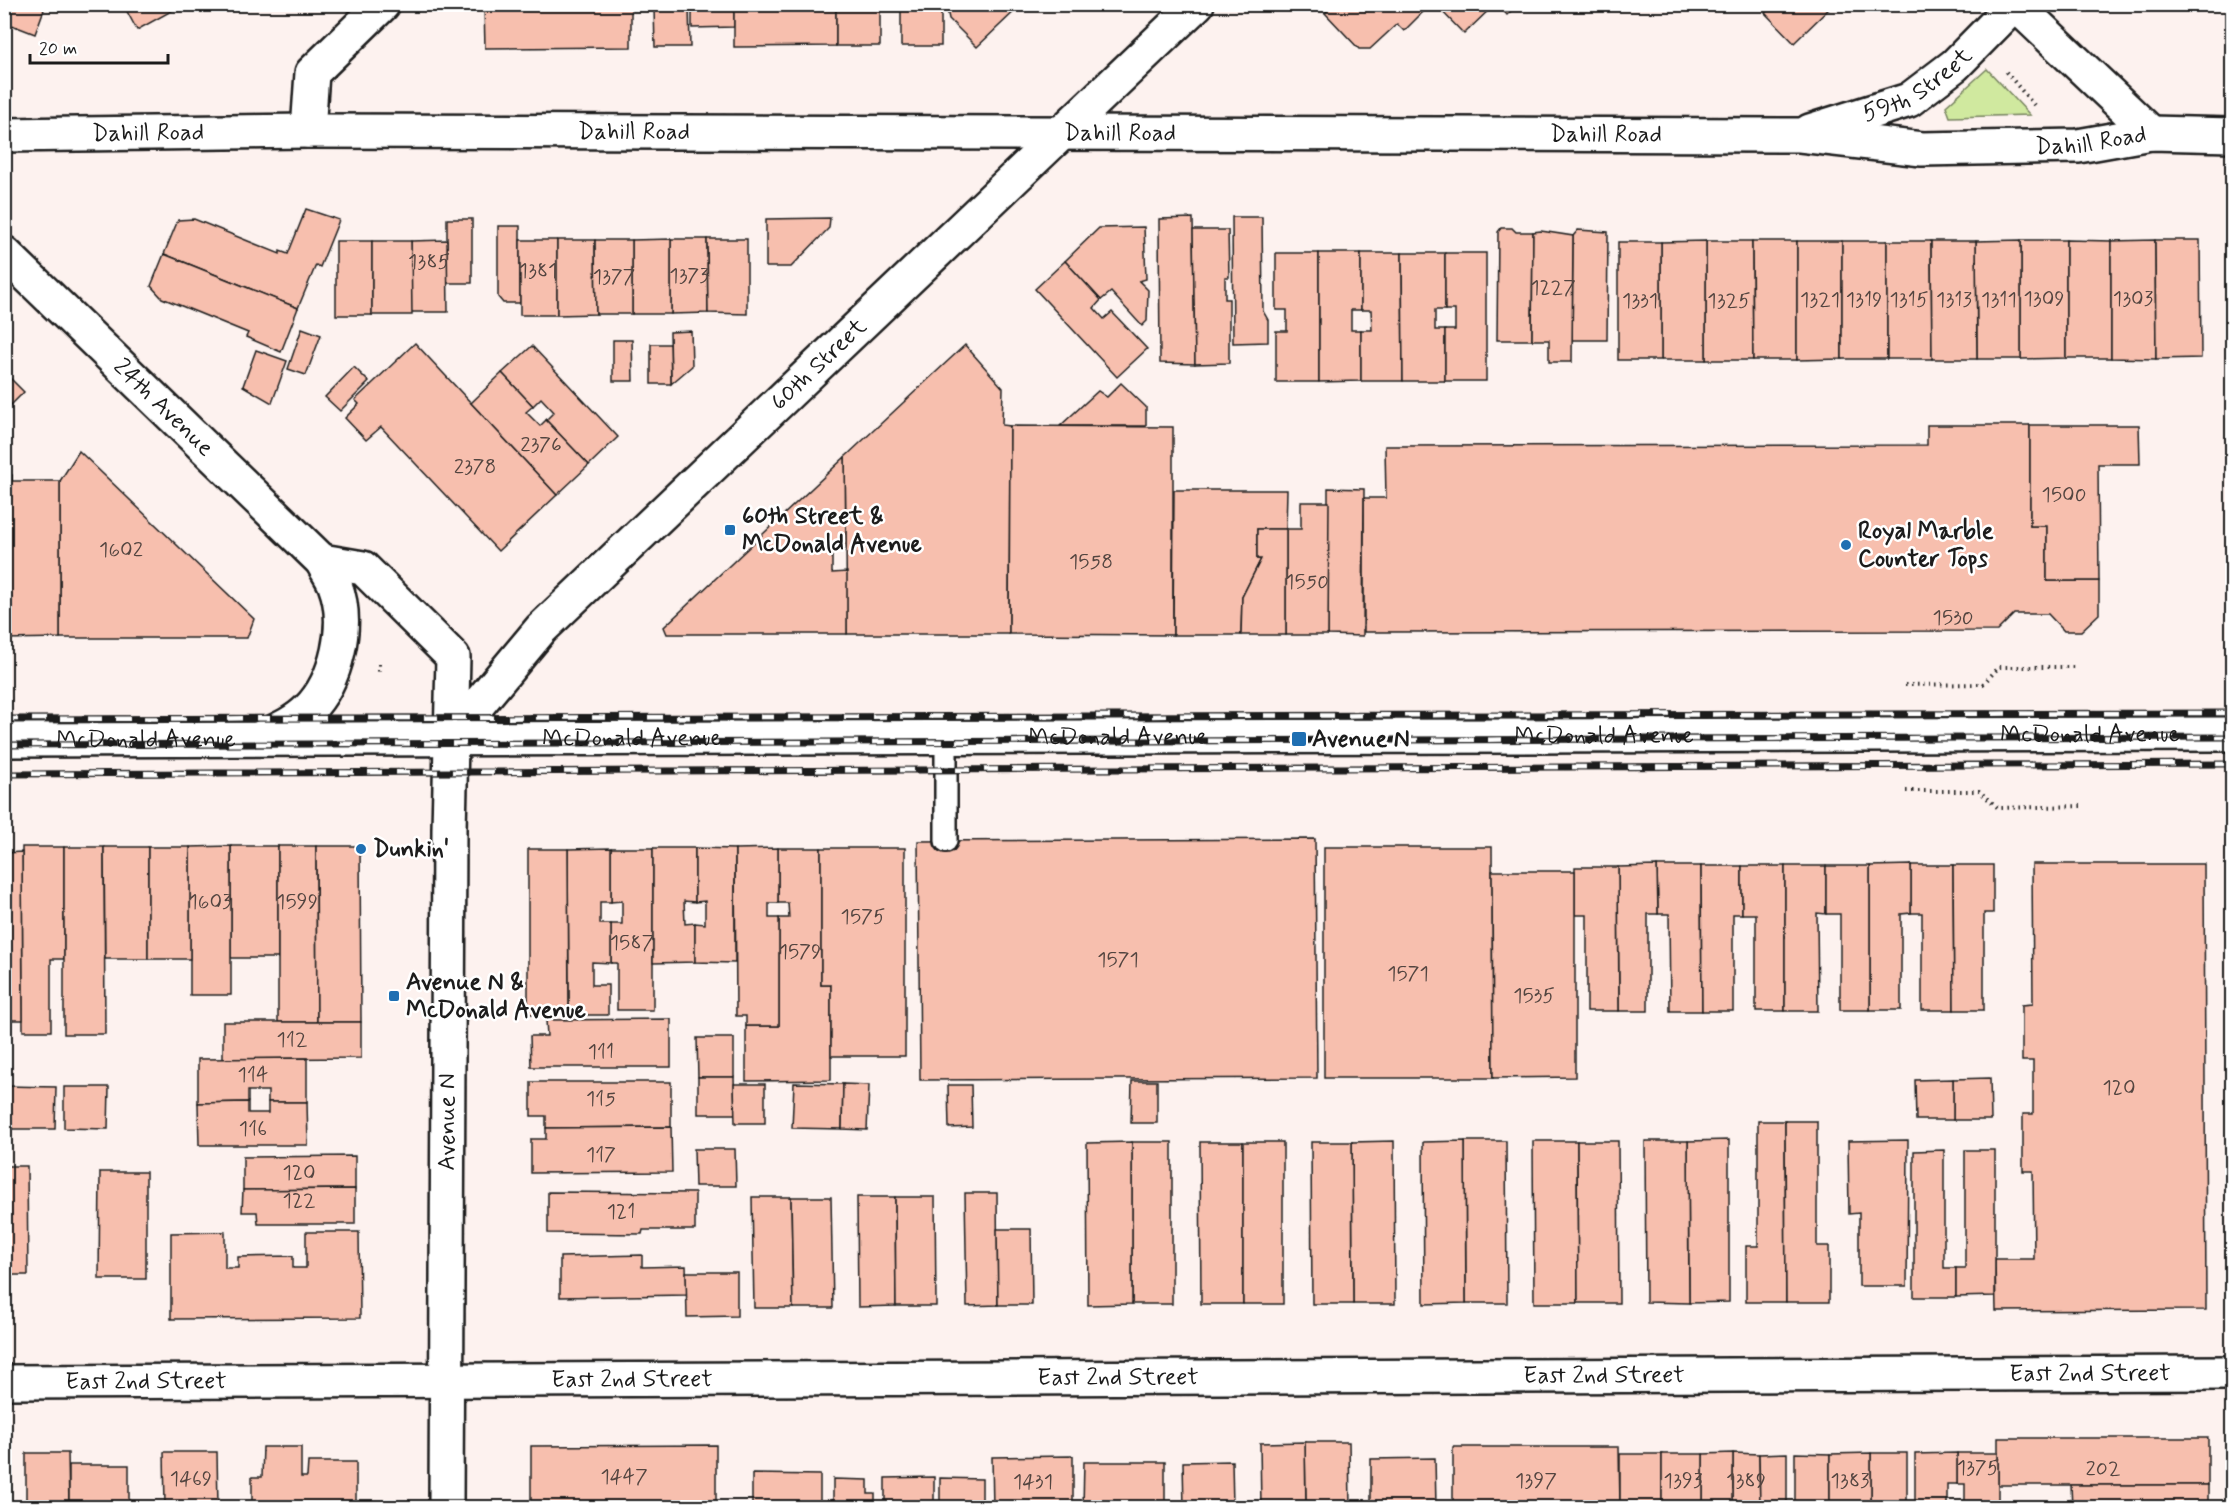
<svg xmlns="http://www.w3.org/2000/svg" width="2237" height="1512" font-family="Mynerve,sans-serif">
<rect width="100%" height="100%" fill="#fdf2ef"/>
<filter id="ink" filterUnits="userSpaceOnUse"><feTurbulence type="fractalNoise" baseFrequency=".0167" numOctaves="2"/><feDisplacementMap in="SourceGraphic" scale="12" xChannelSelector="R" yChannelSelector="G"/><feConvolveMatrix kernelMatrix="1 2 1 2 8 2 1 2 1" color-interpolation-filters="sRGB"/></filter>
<g filter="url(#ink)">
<path fill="#d0e99f" stroke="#76825e" stroke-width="1.5" d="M1987 69 2030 115 1950 117 1946 106Z"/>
<g fill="#f7bfae" stroke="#1c1c1c" stroke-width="1.5">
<path d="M4 4H46L35 34 4 22Z"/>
<path d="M123 4H173L175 9 137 30Z"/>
<path d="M692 4H734V27L692 28Z"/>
<path d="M734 4H836V46L734 47Z"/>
<rect x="836" y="4" width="44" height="42"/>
<rect x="901" y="4" width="40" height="42"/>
<path d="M946 4H1022L977 47 949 19Z"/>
<path d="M1334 4H1431L1404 31 1397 24 1370 49H1359L1325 13Z"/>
<path d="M1435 4H1495L1464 34Z"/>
<path d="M1497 4H1518L1507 15Z"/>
<path d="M1774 4H1834L1794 43 1765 13Z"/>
<path d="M631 6V47L485 48 484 7Z"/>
<path d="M689 7 690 47H655L654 8Z"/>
<path d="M306 209 339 220 320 267 316 265 298 308 164 254 178 220 194 219 280 254V251L288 254Z"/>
<path d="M1232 217H1262L1263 311 1268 320V342L1233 343Z"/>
<path d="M830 218 829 228 791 267H766V219Z"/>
<path d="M1193 218 1195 364 1160 363 1159 219Z"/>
<rect x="447" y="219" width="25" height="64"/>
<path d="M498 226H520V303H503L498 297Z"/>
<path d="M1144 227 1146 279 1139 281 1148 290 1147 321 1142 326 1111 292 1101 300 1065 261 1099 228Z"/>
<path d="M1501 228H1512L1516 232H1533L1532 340H1497L1498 232Z"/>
<path d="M1193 230H1228L1229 277H1225V299H1229V363L1195 364Z"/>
<path d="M1578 230 1608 232 1607 340H1572L1573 236Z"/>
<path d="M1541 231 1573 236 1572 362H1549V340H1532L1533 232Z"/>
<path d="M671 239H707L708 313 671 314Z"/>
<path d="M671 239V314H632V240Z"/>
<path d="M707 239H747V314L708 313Z"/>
<path d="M447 240 448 312H411V241Z"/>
<rect x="520" y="240" width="37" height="75"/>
<path d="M557 240H595L596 314 557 315Z"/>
<path d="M595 240H632V314H596Z"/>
<path d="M2021 240H2066V358L2021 359Z"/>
<path d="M2021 240V359H1977L1976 241Z"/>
<path d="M2066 240 2111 241V358H2066Z"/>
<path d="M2155 240 2156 359 2111 358V241Z"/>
<path d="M2155 240H2200L2201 358 2156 359Z"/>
<rect x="336" y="241" width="36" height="74"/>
<path d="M372 241H411L412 315H372Z"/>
<path d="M1706 241H1752L1753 360H1706Z"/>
<path d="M1706 241V360H1661V242Z"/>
<path d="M1752 241H1797V360H1753Z"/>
<path d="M1797 241H1842V359L1797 360Z"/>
<rect x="1842" y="241" width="45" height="118"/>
<path d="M1887 241H1931L1932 359H1887Z"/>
<path d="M1931 241H1976L1977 359H1932Z"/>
<rect x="1618" y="242" width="43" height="118"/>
<path d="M1276 253H1319V382H1276V331H1287V310H1276Z"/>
<path d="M1319 253H1361V310H1351V330H1361V381L1319 382Z"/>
<path d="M1361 253H1402L1403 381H1361V330H1372L1371 310H1361Z"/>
<path d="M1402 253H1445V310H1435V330H1445V381H1403Z"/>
<path d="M1445 253H1486V381H1445V330H1455V310H1445Z"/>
<path d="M164 254 298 308 281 352 246 337 248 333 162 298 151 286Z"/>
<path d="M1065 261 1101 300 1094 308 1104 319 1112 312 1147 349 1117 377 1035 289Z"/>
<path d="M302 328 321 335 306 375 288 369Z"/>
<path d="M691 331 692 366 671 384 670 332Z"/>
<path d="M613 340H632L633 381H613Z"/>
<path d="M415 343 557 495 498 551 381 427 366 440 345 418 359 404 355 400Z"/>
<path d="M651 344H670L671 384H651Z"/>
<path d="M965 345 1003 388 1002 425 1010 426 1009 634H847L845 457Z"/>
<path d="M532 346 618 437 589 465 546 420 554 412 541 398 533 406 502 373Z"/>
<path d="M256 350 287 361 272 403 243 386Z"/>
<path d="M354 367 369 382 340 411 325 397Z"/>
<path d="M4 372 24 392 4 412Z"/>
<path d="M502 373 533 406 526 412 540 426 546 420 589 465 557 495 471 403Z"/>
<path d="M1121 383 1146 407V426H1060L1098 391 1107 397Z"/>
<path d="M1927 425H2030V526H2047V581H2099V614L2081 631H2064L2048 614H2014L1997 631 1364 632V498H1386L1385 446 1927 445Z"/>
<path d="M2030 425H2139L2140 464H2098L2099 581H2047V526H2030Z"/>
<path d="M1010 426 1173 427V635L1009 634Z"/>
<path d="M79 451 254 619 247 638H60V481Z"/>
<path d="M845 457 846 548H832V573L847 572V634H667L664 627Z"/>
<path d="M4 475H12V481H60V638L4 639Z"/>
<path d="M1328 488 1364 489 1363 636 1328 635Z"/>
<path d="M1174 490H1287L1286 529H1257V559H1261L1242 597 1241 635H1173Z"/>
<path d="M1301 502H1329L1328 635H1286V529H1301Z"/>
<path d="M1257 529H1286V635H1241L1242 597 1261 559H1257Z"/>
<path d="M1315 839 1317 1078 920 1080 918 841Z"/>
<rect x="231" y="846" width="47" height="112"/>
<path d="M231 846V995H190V847Z"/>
<path d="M278 846H316L317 1022H278Z"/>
<path d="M316 846H360L361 1022H317Z"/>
<path d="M22 847H64V959H51V1031H23Z"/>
<path d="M64 847H104L105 1034H64Z"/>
<path d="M104 847H148V959H105Z"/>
<rect x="148" y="847" width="42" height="112"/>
<path d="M1324 847H1492L1493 1078H1324Z"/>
<path d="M611 848H653V1010H617V963H611V924H622V901L611 902Z"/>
<path d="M611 848V902H600V924H611V963L592 962V985H608V1015H569L568 849Z"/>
<path d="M653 848H695V902L684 901 685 924 695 923V962L653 963Z"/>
<path d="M695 848 735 849V963L695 962V923L705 924V901L695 902Z"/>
<path d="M778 848H821V985H831V1080L746 1081V1026H779V918H789L788 903H778Z"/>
<path d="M778 848V903H769V918H779V1026H746V1016H736L735 849Z"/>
<path d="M821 848H905V1056H831V985H821Z"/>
<path d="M528 849H568L569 1013 528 1014Z"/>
<path d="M22 852 23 1020H4V853Z"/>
<path d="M2032 864H2204L2206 1310 1996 1311 1995 1259H2034L2033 1171H2023V1114H2033V1061H2022V1005L2033 1004Z"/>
<path d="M1911 865H1953L1954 1010H1922V913H1911Z"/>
<path d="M1911 865V913L1901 914V1010H1870V866Z"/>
<path d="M1953 865H1993V913H1984V1010H1954Z"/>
<path d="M1657 866H1701L1702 1011H1670L1669 914H1658Z"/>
<path d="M1657 866 1658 914H1648V1011H1619L1618 867Z"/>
<path d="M1701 866H1742V914H1733V1011H1702Z"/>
<path d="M1742 866H1785V1011H1756V914H1742Z"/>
<path d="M1785 866H1826V914L1817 913 1818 1011H1785Z"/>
<path d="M1826 866H1870V1010H1840V914H1826Z"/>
<path d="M1575 867H1618L1619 1011H1587V915H1575Z"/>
<path d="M1492 871H1575V1077L1493 1078Z"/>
<path d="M671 1019V1067H531L530 1036H547L546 1020Z"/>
<path d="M223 1022H361V1058L223 1059Z"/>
<path d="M697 1038H734V1077H698Z"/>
<path d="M307 1058V1102H268V1091H248V1102L198 1103V1059Z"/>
<path d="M698 1077H734L735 1114H698Z"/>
<path d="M1990 1078 1991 1120H1953V1079Z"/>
<path d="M1953 1079V1120H1916L1915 1080Z"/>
<path d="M1132 1081H1157V1123H1131Z"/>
<path d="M531 1082H671V1127L546 1128V1116H531Z"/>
<path d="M794 1083 843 1084 842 1129 792 1128Z"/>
<path d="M734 1084H765V1123H735Z"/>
<path d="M843 1084 869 1085 867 1130 842 1129Z"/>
<path d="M948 1085H971L972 1127 949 1128Z"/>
<path d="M4 1086 56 1087 55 1129H4Z"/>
<path d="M64 1087H109L108 1129 64 1128Z"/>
<path d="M248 1102V1113H268V1102H307L308 1145H199L198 1103Z"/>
<path d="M1758 1121H1785L1786 1302H1746V1246H1758Z"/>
<path d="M1785 1121H1817V1246H1829V1302H1786Z"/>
<path d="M671 1127 672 1172 531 1173V1139H546V1128Z"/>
<path d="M1729 1140V1302L1689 1303 1688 1141Z"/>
<path d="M1908 1140 1907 1286H1859V1213L1849 1214 1848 1141Z"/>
<path d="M1394 1141 1395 1304H1353L1352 1142Z"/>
<path d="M1465 1141H1506L1507 1303H1466Z"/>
<path d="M1465 1141 1466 1303 1424 1304 1423 1142Z"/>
<path d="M1533 1141H1577L1578 1303H1534Z"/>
<path d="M1577 1141H1618L1619 1303H1578Z"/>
<path d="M1645 1141H1688L1689 1303 1646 1302Z"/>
<rect x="1132" y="1142" width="40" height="162"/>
<path d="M1132 1142V1304L1088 1305 1087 1143Z"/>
<path d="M1200 1142H1243V1304H1201Z"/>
<rect x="1243" y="1142" width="40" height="162"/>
<path d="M1311 1142H1352L1353 1304H1312Z"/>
<path d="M694 1149H735L736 1186H695Z"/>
<path d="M1944 1150V1268H1956V1297H1914V1151Z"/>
<path d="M1965 1150H1995V1296L1956 1297V1268H1965Z"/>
<path d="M355 1156V1189L243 1190V1157Z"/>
<path d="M4 1166H27L28 1275H4Z"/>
<path d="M100 1172H146V1279H99Z"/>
<path d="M355 1189V1224H258L257 1212H242L243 1190Z"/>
<path d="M548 1192 695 1193V1230H643L642 1234 548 1233Z"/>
<path d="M965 1193H997L998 1305 967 1306Z"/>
<path d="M752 1197H791L793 1308H754Z"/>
<path d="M791 1197H831L833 1308H793Z"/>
<path d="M857 1197H895L896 1306 858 1307Z"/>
<path d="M895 1197H935L936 1306H896Z"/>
<path d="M997 1229H1031L1032 1305H998Z"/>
<path d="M225 1232V1268H238V1257L293 1256V1268H306V1232H359L360 1318 171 1319V1233Z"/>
<path d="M642 1255V1267L686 1266 687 1295 560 1297V1257Z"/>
<path d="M686 1272H737V1316L687 1317Z"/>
<rect x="1998" y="1438" width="210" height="47"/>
<path d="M1305 1442H1349L1350 1508H1306Z"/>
<path d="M1305 1442 1306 1508H1261L1260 1443Z"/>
<path d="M716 1445V1508H531V1446Z"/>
<path d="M263 1447H301V1477H307L308 1462H356V1508H252V1477H262Z"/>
<path d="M1453 1447H1619L1620 1508H1453Z"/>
<path d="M164 1452H217L218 1508H151L165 1506Z"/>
<path d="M26 1453H68L69 1508H26Z"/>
<path d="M1733 1453 1759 1454 1760 1508H1733Z"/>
<path d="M1733 1453V1508H1703V1454Z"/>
<path d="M1787 1453V1508H1760L1759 1454Z"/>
<path d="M1795 1453 1830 1454V1508H1795Z"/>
<rect x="1871" y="1453" width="36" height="55"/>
<path d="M1871 1453V1508H1830V1454Z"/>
<path d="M1957 1453H1998V1508H1965V1484H1957Z"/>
<path d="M1957 1453V1484H1947V1508H1915V1454Z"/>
<rect x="1620" y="1454" width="42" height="54"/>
<rect x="1662" y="1454" width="41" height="54"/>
<path d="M1073 1456V1508H993L992 1457Z"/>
<path d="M1435 1458 1436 1508H1371V1459Z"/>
<path d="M1232 1461 1233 1508H1184L1183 1462Z"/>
<path d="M1084 1462H1165V1508H1083Z"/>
<rect x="69" y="1465" width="60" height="43"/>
<path d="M752 1474 820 1475V1508H752Z"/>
<path d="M934 1477V1508H885V1478Z"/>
<path d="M940 1478 982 1479V1508H940Z"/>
<path d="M833 1479 868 1480V1494H875V1508H833Z"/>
<path d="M2071 1485H2208V1508H2072Z"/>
</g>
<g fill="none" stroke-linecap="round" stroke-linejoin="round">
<g stroke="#1c1c1c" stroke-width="26">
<path id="service" d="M946 841V736"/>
</g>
<g stroke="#1c1c1c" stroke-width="38">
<g id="minor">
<path d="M2015 4 2151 133"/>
<path d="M308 131 312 73 383 4"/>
<path id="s1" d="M1810 131 1909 100 1955 65 2015 4"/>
<path id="s2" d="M4 135 308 131 1800 135 1922 149 2078 146 2151 133 2232 135"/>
<path id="s3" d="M4 253 322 561C326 569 332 577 335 585 350 624 337 681 308 710 295 723 278 730 261 738"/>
<path d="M322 561 363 568 453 657 449 829 446 1508"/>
<path id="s4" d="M451 737 541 629 1197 4"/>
<path id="s5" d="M4 1382 2232 1373"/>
</g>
</g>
<g stroke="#1c1c1c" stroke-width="38">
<g id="secondary">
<path id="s6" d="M4 740 2232 734"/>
</g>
</g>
<g stroke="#1c1c1c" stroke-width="4" stroke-dasharray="1.5 4.5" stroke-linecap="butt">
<path d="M2006 72 2034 105"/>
<path d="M379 664V675"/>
<path d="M1905 685 1983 684 1999 667H2075"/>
<path d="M1906 791H1979L1998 808 2082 806"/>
</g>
<use href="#service" stroke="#fff" stroke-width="21"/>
<use href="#minor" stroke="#fff" stroke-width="33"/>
<use href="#secondary" stroke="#fff" stroke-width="33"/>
<g stroke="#1c1c1c" stroke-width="7">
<g id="rail">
<path d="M4 719 2232 713"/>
<path d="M4 745 2232 737"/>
<path d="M4 774 2232 764"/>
</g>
</g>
<use href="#rail" stroke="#fff" stroke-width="4.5" stroke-dasharray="14" stroke-linecap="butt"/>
</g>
</g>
<g fill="#1f6fb2" stroke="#fff" stroke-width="2">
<rect x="724" y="524" width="12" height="12" rx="3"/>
<circle cx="1846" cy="545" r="6"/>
<rect x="1291" y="731" width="16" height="16" rx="3"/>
<circle cx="361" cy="849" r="6"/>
<rect x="388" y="990" width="12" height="12" rx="3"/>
</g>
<g text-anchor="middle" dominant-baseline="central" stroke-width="5" stroke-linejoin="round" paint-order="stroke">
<g font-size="21" fill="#534540">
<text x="429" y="262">1385</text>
<text x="538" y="271">1381</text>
<text x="689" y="276">1373</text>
<text x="614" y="277">1377</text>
<text x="1553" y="288">1227</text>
<text x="2044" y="299">1309</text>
<text x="2133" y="299">1303</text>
<text x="1820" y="300">1321</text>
<text x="1864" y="300">1319</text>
<text x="1909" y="300">1315</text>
<text x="1954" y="300">1313</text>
<text x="1999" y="300">1311</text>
<text x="1640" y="301">1331</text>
<text x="1729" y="301">1325</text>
<text x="541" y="445">2376</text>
<text x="475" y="467">2378</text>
<text x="2064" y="495">1500</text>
<text x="121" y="550">1602</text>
<text x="1091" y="562">1558</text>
<text x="1307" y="582">1550</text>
<text x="1953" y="618">1530</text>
<text x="210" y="902">1603</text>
<text x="297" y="902">1599</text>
<text x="863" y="917">1575</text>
<text x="632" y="943">1587</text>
<text x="800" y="952">1579</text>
<text x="1118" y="960">1571</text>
<text x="1408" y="974">1571</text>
<text x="1534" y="996">1535</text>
<text x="292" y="1040">112</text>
<text x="601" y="1052">111</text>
<text x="253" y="1075">114</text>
<text x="2119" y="1088">120</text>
<text x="601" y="1099">115</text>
<text x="253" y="1129">116</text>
<text x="601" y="1155">117</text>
<text x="299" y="1173">120</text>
<text x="299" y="1201">122</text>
<text x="621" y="1212">121</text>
<text x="1978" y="1468">1375</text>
<text x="2103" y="1469">202</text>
<text x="624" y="1477">1447</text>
<text x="191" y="1479">1469</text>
<text x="1536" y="1481">1397</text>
<text x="1683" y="1481">1393</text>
<text x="1746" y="1481">1389</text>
<text x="1850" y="1481">1383</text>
<text x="1033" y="1482">1431</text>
</g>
<g font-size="24" fill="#1c1c1c" stroke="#fff">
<text stroke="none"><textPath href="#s1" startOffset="118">59th Street</textPath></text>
<text stroke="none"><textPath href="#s2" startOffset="630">Dahill Road</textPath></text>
<text stroke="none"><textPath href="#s2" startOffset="1116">Dahill Road</textPath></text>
<text stroke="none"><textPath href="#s2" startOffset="144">Dahill Road</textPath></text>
<text stroke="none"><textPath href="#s2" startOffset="1602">Dahill Road</textPath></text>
<text stroke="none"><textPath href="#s2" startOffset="2088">Dahill Road</textPath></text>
<text stroke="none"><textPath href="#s4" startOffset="524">60th Street</textPath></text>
<text stroke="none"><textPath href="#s3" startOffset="222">24th Avenue</textPath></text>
<text stroke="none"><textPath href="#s6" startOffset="2086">McDonald Avenue</textPath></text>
<text stroke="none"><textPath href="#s6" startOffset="1600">McDonald Avenue</textPath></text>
<text stroke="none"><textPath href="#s6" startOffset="1114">McDonald Avenue</textPath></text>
<text stroke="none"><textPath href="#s6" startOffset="628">McDonald Avenue</textPath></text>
<text stroke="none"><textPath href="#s6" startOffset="142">McDonald Avenue</textPath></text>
<text transform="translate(447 1122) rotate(-90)">Avenue N</text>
<text stroke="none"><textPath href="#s5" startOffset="2086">East 2nd Street</textPath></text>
<text stroke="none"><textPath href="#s5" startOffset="1600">East 2nd Street</textPath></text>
<text stroke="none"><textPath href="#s5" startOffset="1114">East 2nd Street</textPath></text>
<text stroke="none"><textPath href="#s5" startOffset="628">East 2nd Street</textPath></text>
<text stroke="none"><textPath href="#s5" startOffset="142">East 2nd Street</textPath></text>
</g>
<g font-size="24" font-weight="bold" fill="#1c1c1c" stroke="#fff" text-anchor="start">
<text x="742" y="516">60th Street &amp;<tspan x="742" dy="28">McDonald Avenue</tspan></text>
<text x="1858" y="531">Royal Marble<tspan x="1858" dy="28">Counter Tops</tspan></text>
<text x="1312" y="739">Avenue N</text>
<text x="373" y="849">Dunkin'</text>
<text x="406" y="982">Avenue N &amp;<tspan x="406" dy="28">McDonald Avenue</tspan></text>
</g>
</g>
<rect width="2237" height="1512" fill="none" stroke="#fff" stroke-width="24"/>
<rect x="12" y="12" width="2213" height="1488" fill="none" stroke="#1c1c1c" stroke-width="2" filter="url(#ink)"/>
<path d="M30 54v9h138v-9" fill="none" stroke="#1c1c1c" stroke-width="3"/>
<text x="39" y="54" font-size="18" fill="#1c1c1c" stroke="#ffffff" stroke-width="4.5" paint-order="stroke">20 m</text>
</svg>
